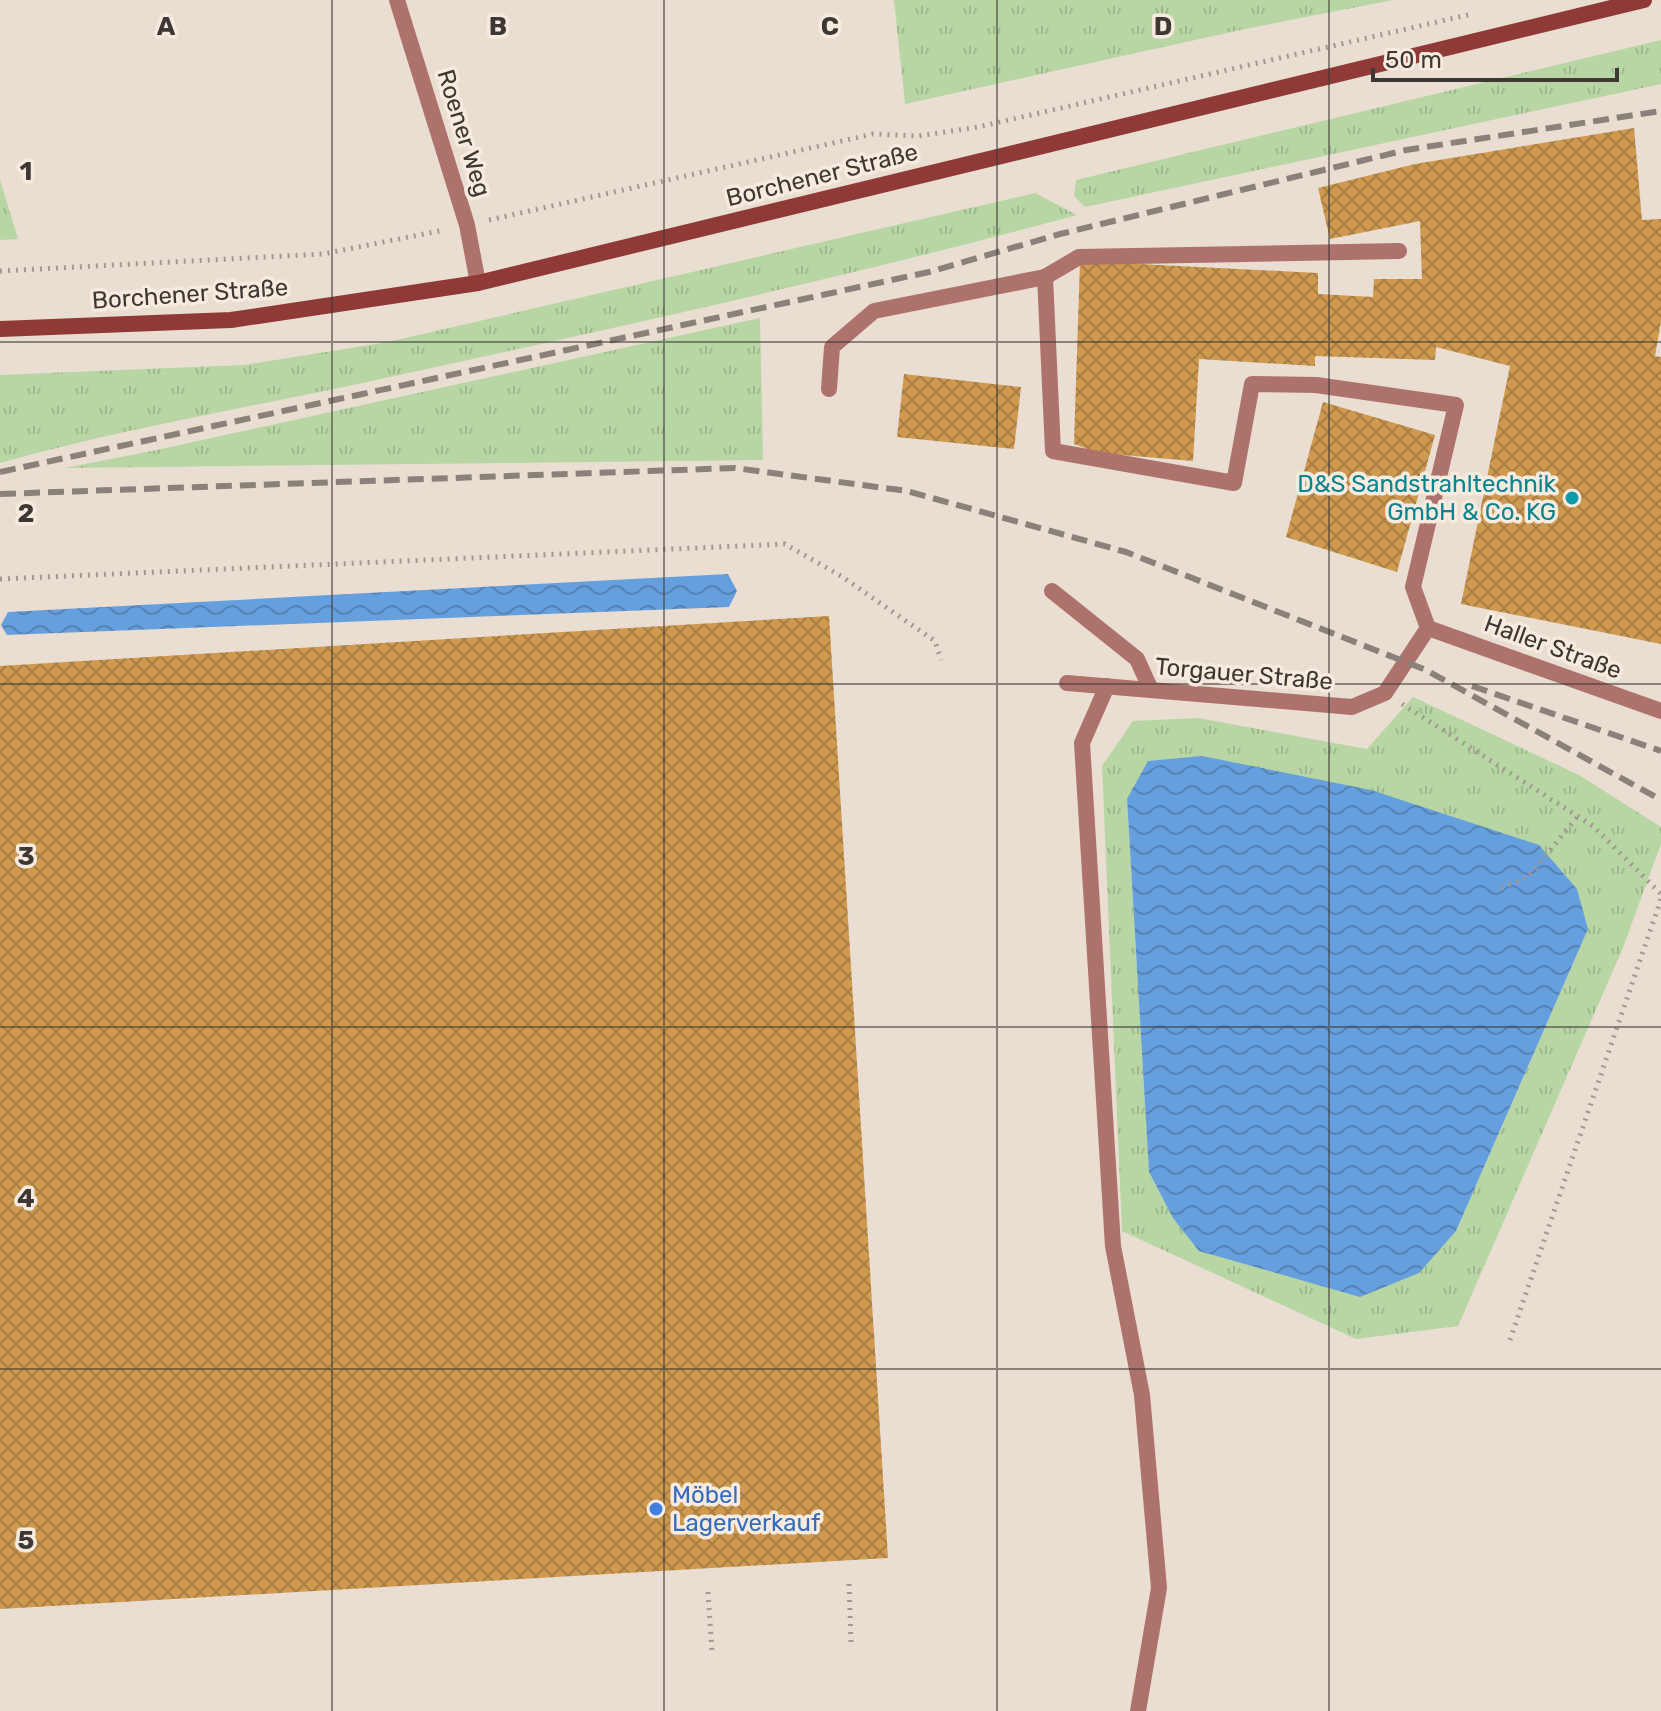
<svg xmlns="http://www.w3.org/2000/svg" width="1661" height="1711" font-family="Rubik,sans-serif">
<defs>
<pattern id="grass-tufts" width="24" height="20" patternUnits="userSpaceOnUse" patternTransform="scale(2)"><rect width="24" height="20" fill="#b7d6a4"/><path d="M3 7l-1-3M5 7V3M7 7l1-3M15 17l-1-3M17 17v-4M19 17l1-3" fill="none" stroke="#9eb88e"/></pattern>
<pattern id="water-waves" width="16" height="10" patternUnits="userSpaceOnUse" patternTransform="scale(2)"><rect width="16" height="10" fill="#669fde"/><path d="M0 5q4-4 8 0t8 0" fill="none" stroke="#5583b5"/></pattern>
<pattern id="building-cross-hatch" width="8" height="8" patternUnits="userSpaceOnUse" patternTransform="scale(2)"><rect width="8" height="8" fill="#cf9950"/><path d="M0 0l8 8M0 8l8-8" fill="none" stroke="#a97e43"/></pattern>
</defs>
<rect width="100%" height="100%" fill="#e9ded1"/>
<g fill="url(#grass-tufts)" fill-rule="evenodd">
<path d="M894 0H1393L1245 29 905 104Z"/>
<path d="M1661 40V84L1085 207 1074 196 1076 180Z"/>
<path d="M0 180 18 239 0 240Z"/>
<path d="M1035 193 1077 215C837 280 596 332 353 385 235 410 117 430 0 463V375L244 365 388 342Z"/>
<path d="M760 318 763 460 65 468 157 450Z"/>
<path d="M1413 697 1579 775 1661 827V844L1622 950 1458 1326 1356 1339 1122 1231 1102 766 1133 721 1198 718 1367 749ZM1127 799 1588 929 1456 1231 1418 1273 1173 1218 1149 1172Z"/>
</g>
<g fill="url(#water-waves)">
<path d="M728 574 737 591 729 607 7 635 1 625 8 612Z"/>
<path d="M1202 756 1371 790 1539 845 1577 889 1588 929 1456 1231 1419 1273 1360 1297 1199 1251 1173 1218 1149 1172 1127 799 1148 761Z"/>
</g>
<g fill="url(#building-cross-hatch)">
<path d="M1634 128 1642 220 1661 219V321L1655 356 1661 357V644L1461 604 1510 366 1436 347 1435 360 1315 356V366L1199 359 1193 461 1099 453 1074 444 1080 261 1318 273V294L1373 297 1374 279H1422L1420 221 1330 239 1318 188 1415 164Z"/>
<path d="M904 374 1021 387 1014 449 897 437Z"/>
<path d="M1323 402 1435 435 1397 572 1286 537Z"/>
<path d="M829 616 888 1558 0 1609V666Z"/>
</g>
<g fill="none" stroke-linecap="round" stroke-linejoin="round">
<g stroke="#a1998f" stroke-width="5" stroke-dasharray="2 6" stroke-linecap="butt">
<path d="M489 220 873 134 918 136 978 127 1472 14"/>
<path d="M0 271 323 254 444 230"/>
<path d="M0 579 785 544 841 576 935 641 941 660"/>
<path d="M1402 704 1593 826 1661 894"/>
<path d="M1501 888 1529 876 1578 816"/>
<path d="M1510 1340 1661 899"/>
<path d="M849 1584 851 1642"/>
<path d="M708 1592 712 1651"/>
</g>
<g stroke="#ae726d" stroke-width="16">
<path d="M1045 277 1079 257 1399 251"/>
<path d="M829 389 832 347 874 311 1045 277 1053 451 1234 483 1252 384 1316 385 1456 405 1413 587 1428 628"/>
<path d="M1052 591 1137 659 1151 690"/>
<path d="M1428 628 1661 711"/>
<path d="M1067 683 1352 707 1385 693 1428 628"/>
<path d="M1107 686 1082 743 1113 1246 1142 1395 1159 1588 1138 1711"/>
</g>
<path stroke="#ae726d" stroke-width="16" d="M397 0 467 225 478 283"/>
<path stroke="#8f3a37" stroke-width="16" d="M0 329 231 320 478 283 1644 0"/>
<g stroke="#8a827a" stroke-width="6" stroke-dasharray="16 8" stroke-linecap="butt">
<path d="M0 472 929 272 1060 234 1406 150 1661 111"/>
<path d="M0 494 735 468 907 491 1126 552 1426 670 1661 800"/>
<path d="M1472 686 1661 751"/>
</g>
</g>
<path fill="none" stroke="#3d3833" stroke-width="2" stroke-opacity="0.55" d="M332 0V1711M664 0V1711M997 0V1711M1329 0V1711M0 342H1661M0 684H1661M0 1027H1661M0 1369H1661"/>
<circle fill="#0f9aa8" stroke="#f6ebde" stroke-width="3" cx="1572" cy="498" r="8"/>
<circle fill="#3f7fe0" stroke="#f6ebde" stroke-width="3" cx="656" cy="1509" r="8"/>
<g text-anchor="middle" dominant-baseline="central" stroke-width="7" stroke-linejoin="round" paint-order="stroke">
<g font-size="24" fill="#3d3833" stroke="#f6ebde">
<text transform="translate(464 133) rotate(73)">Roener Weg</text>
<text transform="translate(822 175) rotate(-14)">Borchener Straße</text>
<text transform="translate(190 294) rotate(-4)">Borchener Straße</text>
<text transform="translate(1553 647) rotate(20)">Haller Straße</text>
<text transform="translate(1244 674) rotate(5)">Torgauer Straße</text>
</g>
<g font-size="24" fill="#0d838f" stroke="#f6ebde" text-anchor="end">
<text x="1556" y="484">D&amp;S Sandstrahltechnik<tspan x="1556" dy="28">GmbH &amp; Co. KG</tspan></text>
</g>
<g font-size="24" fill="#366cbe" stroke="#f6ebde" text-anchor="start">
<text x="672" y="1495">Möbel<tspan x="672" dy="28">Lagerverkauf</tspan></text>
</g>
</g>
<g font-size="26" text-anchor="middle" font-weight="bold" fill="#3d3833" stroke="#f6ebde" stroke-width="7" stroke-linejoin="round" paint-order="stroke">
<text x="166" y="35">A</text>
<text x="498" y="35">B</text>
<text x="830" y="35">C</text>
<text x="1163" y="35">D</text>
<text x="26" y="180">1</text>
<text x="26" y="522">2</text>
<text x="26" y="865">3</text>
<text x="26" y="1207">4</text>
<text x="26" y="1549">5</text>
</g>
<path d="M1373 68v12h244v-12" fill="none" stroke="#3d3833" stroke-width="4"/>
<text x="1385" y="68" font-size="24" fill="#3d3833" stroke="#f6ebde" stroke-width="6" paint-order="stroke">50 m</text>
</svg>
